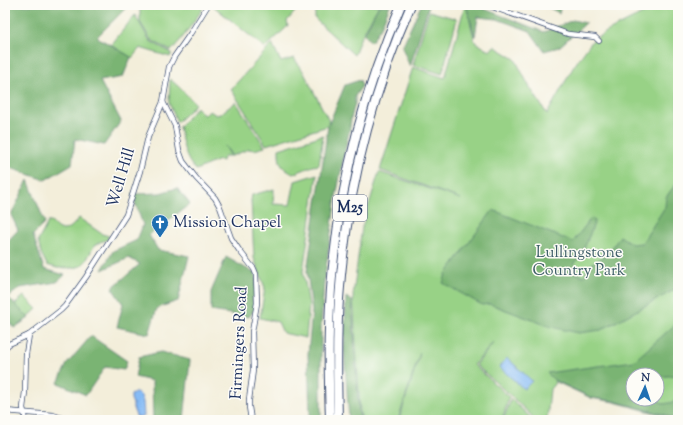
<svg xmlns="http://www.w3.org/2000/svg" width="683" height="425" font-family="'Sorts Mill Goudy',serif">
<rect width="100%" height="100%" fill="#fdfcf7"/>
<filter id="ink" filterUnits="userSpaceOnUse"><feTurbulence type="fractalNoise" baseFrequency=".025" numOctaves="2"/><feDisplacementMap in="SourceGraphic" scale="8" xChannelSelector="R" yChannelSelector="G"/><feConvolveMatrix kernelMatrix="1 2 1 2 8 2 1 2 1" color-interpolation-filters="sRGB"/></filter>
<filter id="wash" filterUnits="userSpaceOnUse"><feTurbulence type="fractalNoise" baseFrequency=".012" numOctaves="4" result="noise"/><feDisplacementMap in="SourceGraphic" scale="16" xChannelSelector="R" yChannelSelector="G"/><feGaussianBlur stdDeviation="0.9" result="paint"/><feColorMatrix in="noise" values="0 0 0 0 0 0 0 0 0 0 0 0 0 0 0 0 0 1.4 0 .05"/><feComposite in="paint" operator="in"/></filter>
<g filter="url(#wash)">
<rect width="100%" height="100%" fill="#f3eeda"/>
<g fill="#98d286" stroke="#5a8072" fill-rule="evenodd">
<path d="M140 5H202L203 6 202 10 183 37 171 51 151 40 140 22Z"/>
<path d="M212 5H299L300 6 287 21 288 26 265 48Z"/>
<path d="M321 5H379L360 39 354 55 315 19V12Z"/>
<path d="M465 5H466L475 42 490 51 494 46 515 59 529 86 547 114 574 66 593 40 608 31 660 5H678V419H673L666 416 614 402 591 398 554 381 555 383 550 389 547 420H536L511 396 476 365 493 343 474 365 509 397 502 420H399L420 353 398 420H362L360 413 353 295 362 227 379 172 461 199 380 170 413 67 445 78ZM633 375H657V399H633Z"/>
<path d="M429 11 457 19 442 74 413 65Z"/>
<path d="M135 15 150 41 172 53 170 57 140 48 132 58 111 45Z"/>
<path d="M272 44 281 62 294 58 303 71 329 121 328 126 266 145 231 89Z"/>
<path d="M170 79 179 87 195 103 193 107 177 122 169 103Z"/>
<path d="M236 102 265 147 254 150 249 149 232 156 225 146 231 156H225L222 161 219 160 196 170C184 159 183 142 179 127L197 107 202 114 204 115 210 111 216 115 220 114Z"/>
<path d="M323 135 319 165 313 166 293 174C280 167 279 164 279 149Z"/>
<path d="M317 174 310 225 303 271 309 305 306 338 283 333 278 322 260 318 265 288 254 258 251 200 252 195 274 189 273 204 290 205 295 181Z"/>
<path d="M79 218 102 234 109 236 107 240 100 242 94 246 86 261 81 266 74 268H57L47 265 41 253 38 241 48 222H51C54 224 56 228 59 229 68 233 74 224 79 218Z"/>
<path d="M24 296 37 309 27 318 14 305Z"/>
<path d="M511 399 533 420H503Z"/>
</g>
<g fill="#7ab473" stroke="#4a7268">
<path d="M5 5H129L97 37 131 57 123 77 100 81 121 121 104 145 75 139 72 164 45 180 5 166Z"/>
<path d="M379 5H390L381 27 371 42 364 34Z"/>
<path d="M421 5H429L410 67 402 47Z"/>
<path d="M466 5H482V8L544 32 573 20 586 23 559 47 544 51 530 31 497 19 478 17 475 37Z"/>
<path d="M544 5H561L559 13Z"/>
<path d="M360 80 362 86 355 96V103L351 119 350 128 346 145 336 197 324 282 321 327V420H310V414L308 354 312 311 307 271 328 126 345 85Z"/>
<path d="M28 180 45 223 33 235 44 269 65 275 57 282 20 288 8 297 29 318 14 328 5 317V244L18 230 11 215Z"/>
<path d="M675 185H678V288L601 330 579 333 551 327 490 304 482 305 443 283 446 274 493 210 573 242 591 218 595 221 582 254 574 263 572 272 584 276 590 265 608 254 620 236 632 244 642 243 665 207 666 197Z"/>
<path d="M177 188 190 204 149 235 158 250 189 256 178 301 157 308 149 334 117 327 123 304 112 288 140 264 129 258 102 270 113 251 137 240 143 225 132 194 160 193Z"/>
<path d="M226 257 256 274V308L249 317 211 311V292Z"/>
<path d="M346 297 352 301 359 413 361 420H349L344 349Z"/>
<path d="M678 322V375L657 377V375H633V399H656L664 404 678 401V418L673 419 666 415 614 401 592 398 554 380 547 373 634 361Z"/>
<path d="M91 336 127 361 124 370 105 367 86 395 58 383 67 364Z"/>
<path d="M161 352 190 360 184 420H153L152 381 135 377 139 357Z"/>
</g>
<g fill="#86bbf5" stroke="#5075aa">
<path d="M507 358 532 381 524 389 499 367Z"/>
<path d="M136 392C145 395 143 408 144 416 141 418 139 418 136 416L133 408V404L131 399V395Z"/>
</g>
</g>
<g filter="url(#ink)">
<g fill="none" stroke-linecap="round" stroke-linejoin="round">
<g stroke="#3b4c71" stroke-width="6">
<g id="minor">
<path d="M487 5 568 34 595 37 599 41"/>
<path d="M163 102 175 126 179 150 183 161 196 178 215 198 220 207 231 238 239 250 254 269 256 274 257 303 252 332 253 370 249 400V407L251 420"/>
<path d="M5 348 9 344 29 335 61 310 65 306 86 277 126 215 140 171 148 137 163 102 169 67 174 57 190 34 208 5"/>
<path d="M5 411 53 415 68 420"/>
<path d="M26 420 23 408 25 392 26 354 29 335"/>
</g>
</g>
<g stroke="#3b4c71" stroke-width="10">
<g id="motorway">
<path d="M330 420C329 390 328 359 329 329 332 217 357 107 401 5"/>
<path d="M338 420C337 380 336 339 339 299 346 198 370 98 411 5"/>
</g>
</g>
<use href="#minor" stroke="#fff" stroke-width="4.5"/>
<use href="#motorway" stroke="#fff" stroke-width="8"/>
</g>
</g>
<defs>
<g id="church-pin" transform="scale(0.9)"><path d="M0 17L-7.5 6A9.5 9.5 0 1 1 7.5 6Z" fill="#1f6fb2" stroke="#fdfcf7"/><path d="M-1.2-6h2.4v3.5h3.3v2.4h-3.3V6h-2.4V-.1h-3.3v-2.4h3.3Z" fill="#fff"/></g>
</defs>
<g fill-rule="evenodd">
<use href="#church-pin" x="160" y="223"/>
</g>
<g text-anchor="middle" dominant-baseline="central" stroke-width="3" stroke-linejoin="round" paint-order="stroke">
<rect fill="#fdfcf7" stroke="#5f6c8c" stroke-width="1" x="333" y="195" width="34" height="26" rx="3"/>
<g font-size="15" font-weight="bold" fill="#1b2f5e">
<text x="350" y="208">M25</text>
</g>
<g font-size="16" fill="#1b2f5e" stroke="#fdfcf7">
<text transform="translate(122 178) rotate(-73)">Well Hill</text>
<text transform="translate(240 343) rotate(-87)">Firmingers Road</text>
</g>
<g font-size="16" fill="#1b2f5e" stroke="#fdfcf7" text-anchor="start">
<text x="173" y="223">Mission Chapel</text>
</g>
<g font-size="16" fill="#40606a" stroke="#fdfcf7">
<text x="579" y="253">Lullingstone<tspan x="579" dy="18">Country Park</tspan></text>
</g>
</g>
<rect width="683" height="425" fill="none" stroke="#fdfcf7" stroke-width="20"/>
<g transform="translate(645 387) rotate(3)"><circle r="19" fill="#fdfcf7" stroke="#a3aaba"/>
<path d="M0-3L7 15L0 10L-7 15Z" fill="#1f6fb2"/>
<text y="-6" font-size="11" font-weight="bold" text-anchor="middle" fill="#1b2f5e">N</text>
</g>
</svg>
